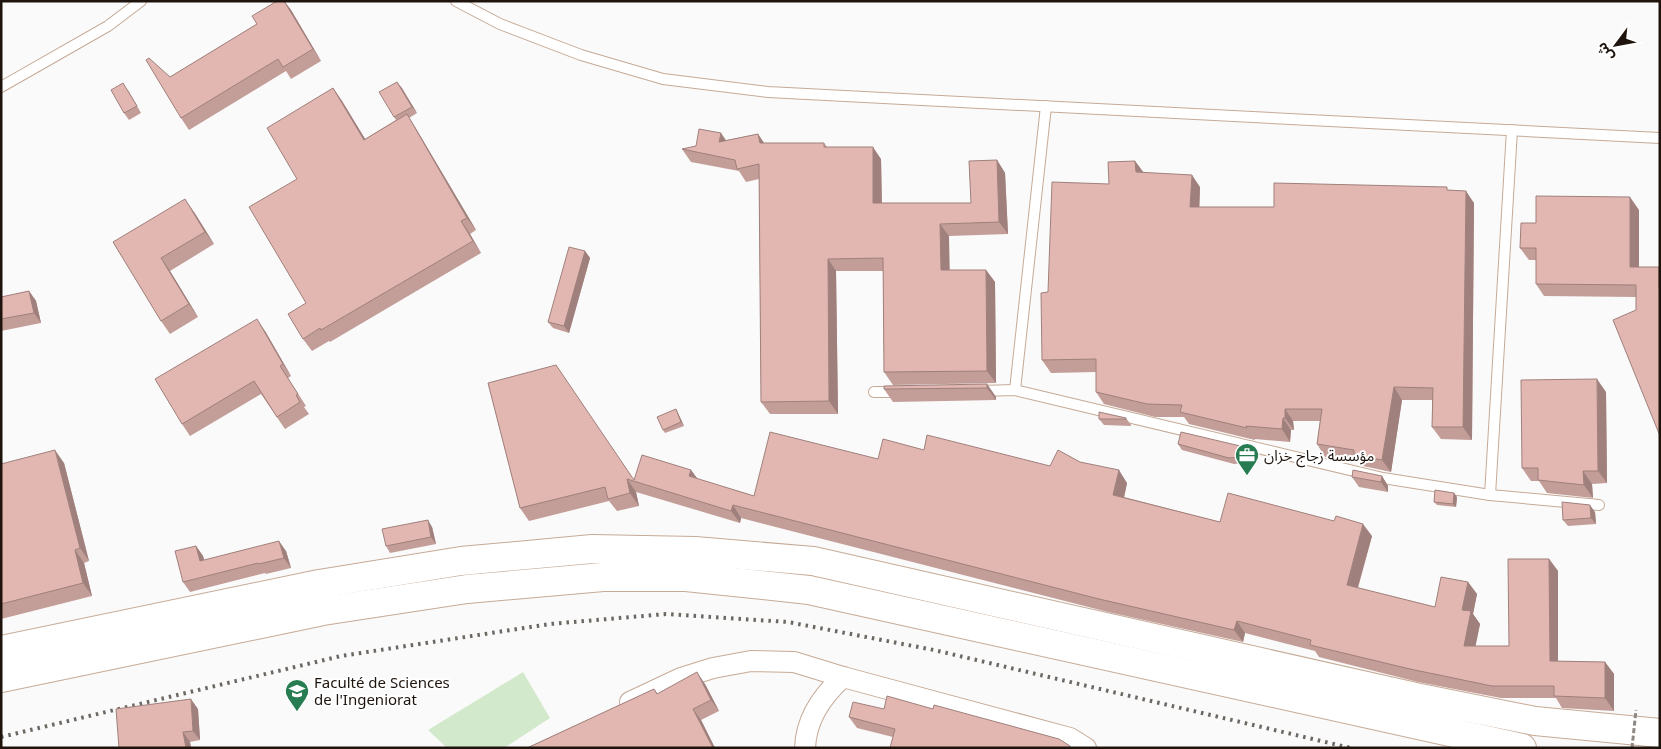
<svg xmlns="http://www.w3.org/2000/svg" width="1661" height="749" font-family="'Noto Sans','Noto Sans Arabic',sans-serif">
<rect width="100%" height="100%" fill="#fafafa"/>
<path fill="#d3e9cb" d="M523 672 550 718 504 748H447L428 730Z"/>
<g fill="none" stroke-linecap="round" stroke-linejoin="round">
<g stroke="#c6aa96" stroke-width="12">
<g id="lane">
<path d="M456 1 500 24 581 55 663 79 768 92 1660 138"/>
<path d="M1 87 108 26 141 1"/>
<path d="M1015 390 1046 106"/>
<path d="M980 391 1015 390 1383 478 1490 495 1599 505"/>
<path d="M874 392H900"/>
<path d="M1490 495 1512 130"/>
</g>
</g>
<g stroke="#c6aa96" stroke-width="22">
<g id="street">
<path d="M630 702 681 678 713 668 751 661 794 662 843 677 1070 738 1086 748"/>
<path d="M805 748C806 719 823 695 843 677"/>
</g>
</g>
<g stroke="#c6aa96" stroke-width="30">
<g id="secondary">
<path d="M1 650 319 584 461 561 592 549 695 551 813 561 1415 697 1535 721 1660 733"/>
<path d="M1 678 323 611 467 589 603 577H686L809 590 1522 748"/>
</g>
</g>
<use href="#lane" stroke="#fff" stroke-width="10"/>
<use href="#street" stroke="#fff" stroke-width="20"/>
<use href="#secondary" stroke="#fff" stroke-width="28"/>
<path stroke="#6d6762" stroke-width="4" stroke-dasharray="2.5 5" stroke-linecap="butt" d="M1 737 341 656 550 624 666 614 788 622 934 650 1351 748"/>
<path stroke="#8d8884" stroke-width="3" stroke-dasharray="5 2.5" stroke-linecap="butt" d="M1632 748 1636 710"/>
</g>
<g fill="#c39d98">
<path d="M284 1 291 10 321 61 291 79 286 71 189 130 181 118 170 77 257 24Z"/>
<path d="M397 82 417 113 409 118 415 127 476 230 470 234 481 253 330 342 329 341 312 351 303 339 306 303 297 179 333 88 342 101 365 139 396 120 394 117Z"/>
<path d="M128 90 141 113 129 120 124 113Z"/>
<path d="M758 134 764 143H824L827 147 881 159 882 203H971L997 160 1005 173 1008 234 949 236V270H986L995 282 996 383 893 385 884 372 883 271H836L838 414H770L761 402 759 179 746 182 739 171 691 162 682 149Z"/>
<path d="M1135 161 1143 172 1200 187 1199 207H1274L1450 190 1474 203 1472 440 1441 439 1432 427V400H1402L1391 472 1363 466 1360 462 1325 457 1317 444 1320 421H1293L1294 430H1291L1290 442 1255 439V440L1189 424 1184 417H1155L1104 404 1096 392V372L1051 373 1042 360 1048 292Z"/>
<path d="M1639 210 1636 310V297L1544 296 1536 284V260H1529L1520 248 1536 223Z"/>
<path d="M194 212 214 244 170 271 198 317 170 334 161 321 113 242Z"/>
<path d="M585 251 590 258 569 333 553 328 548 322Z"/>
<path d="M29 291 36 301 41 323 1 331V297Z"/>
<path d="M265 331 291 376 288 378 306 406 304 407 309 414 285 429 261 394 190 436 182 424Z"/>
<path d="M488 383 634 480 691 470 697 479 754 496 878 459 924 450 1050 466 1080 462 1127 483 1124 497 1220 522 1372 536 1358 588 1435 607 1468 582 1477 594 1473 614 1480 624 1475 646H1509L1549 559 1558 571V661L1605 662 1614 674V711L1562 708 1556 698H1501L1418 682 1319 657 1315 651 1245 633 1243 642 1108 612 741 518 740 523 636 492 639 506 617 511 609 501 529 521 520 508Z"/>
<path d="M987 384 996 397V400L893 402 884 389Z"/>
<path d="M1606 392 1607 483 1592 484 1593 498 1547 493 1539 481H1531L1522 468Z"/>
<path d="M676 409 678 413 684 426 665 433 663 430Z"/>
<path d="M1126 418 1131 425V426L1104 425 1099 419Z"/>
<path d="M1178 444 1257 455 1258 462 1234 464 1182 450Z"/>
<path d="M64 463 89 561 84 563 92 596 1 619V464Z"/>
<path d="M1382 476 1388 486V492L1359 487 1352 477Z"/>
<path d="M1457 497 1456 507 1437 505 1434 502Z"/>
<path d="M1595 512 1596 524 1568 526 1563 520Z"/>
<path d="M432 527 436 544 390 553 386 546Z"/>
<path d="M196 546 203 556 204 560 286 551 291 568 266 574 265 573 190 592 183 582Z"/>
<path d="M705 684 719 711 701 720 715 748H527L654 689 658 694Z"/>
<path d="M198 709 200 740 190 742 191 748H119Z"/>
<path d="M884 709 1071 748 893 737 857 728 849 717Z"/>
</g>
<g fill="#9f807c">
<path d="M284 1 291 10 321 61 313 49Z"/>
<path d="M397 82 402 88 417 113 412 107Z"/>
<path d="M333 88 342 101 373 152 364 140Z"/>
<path d="M407 114 415 127 476 230 467 218Z"/>
<path d="M721 133 730 146 719 142Z"/>
<path d="M758 134 766 146 760 143Z"/>
<path d="M873 147 881 159 882 216 873 203Z"/>
<path d="M997 160 1005 173 1008 234 999 222Z"/>
<path d="M1135 161 1144 173 1136 172Z"/>
<path d="M1192 175 1200 187 1199 219 1190 207Z"/>
<path d="M1466 191 1474 203 1472 440 1463 427Z"/>
<path d="M1630 197 1639 210V279L1630 267Z"/>
<path d="M185 199 194 212 214 244 205 232Z"/>
<path d="M461 221 470 234 481 253 473 241Z"/>
<path d="M940 224 949 236 950 283 941 270Z"/>
<path d="M585 251 590 258 569 333 564 326Z"/>
<path d="M161 258 170 271 198 317 189 304Z"/>
<path d="M828 259 836 271 838 414 829 401Z"/>
<path d="M1659 267 1660 268V290L1659 288Z"/>
<path d="M986 270 995 282 996 383 987 371Z"/>
<path d="M29 291 36 301 41 323 34 313Z"/>
<path d="M257 319 265 331 291 376 283 364Z"/>
<path d="M1597 379 1606 392 1607 483 1598 471Z"/>
<path d="M987 384 996 397V400L987 388Z"/>
<path d="M1394 387 1402 400 1391 472 1382 460Z"/>
<path d="M676 409 678 413 684 426 681 422Z"/>
<path d="M1285 409 1293 421 1294 430 1285 418Z"/>
<path d="M1283 418 1291 430 1290 442 1282 429Z"/>
<path d="M1253 449 1257 455 1258 462 1253 456Z"/>
<path d="M55 450 64 463 89 561 80 548Z"/>
<path d="M691 470 700 482 689 476Z"/>
<path d="M1119 470 1127 483 1122 507 1113 495Z"/>
<path d="M1583 471 1592 484 1593 498 1584 485Z"/>
<path d="M1382 476 1388 486V492L1381 482Z"/>
<path d="M627 479 636 492 639 506 630 493Z"/>
<path d="M1454 493 1457 497 1456 507 1453 504Z"/>
<path d="M733 505 741 518 740 523 731 511Z"/>
<path d="M1590 505 1595 512 1596 524 1591 518Z"/>
<path d="M428 520 432 527 436 544 431 537Z"/>
<path d="M1363 524 1372 536 1355 597 1347 585Z"/>
<path d="M279 541 286 551 291 568 284 558Z"/>
<path d="M196 546 203 556 207 571 200 561Z"/>
<path d="M75 550 84 563 92 596 83 583Z"/>
<path d="M1549 559 1558 571V673L1550 661Z"/>
<path d="M1468 582 1477 594 1473 614 1480 624 1473 659 1464 646 1462 610Z"/>
<path d="M1237 621 1245 633 1243 642 1234 630Z"/>
<path d="M1605 662 1614 674V711L1605 698Z"/>
<path d="M697 672 705 684 719 711 711 700Z"/>
<path d="M191 699 198 709 200 740 193 731Z"/>
<path d="M693 709 701 720 715 748H713Z"/>
<path d="M183 732 190 742 191 748H186Z"/>
</g>
<g fill="#e3b7b1" stroke="#9f807c">
<path d="M277 1H284L313 49 283 67 278 59 181 118 146 60 149 58 170 77 257 24 252 16Z"/>
<path d="M397 82 412 107 394 117 379 92Z"/>
<path d="M123 83 137 106 124 113 111 90Z"/>
<path d="M333 88 364 140 407 114 467 218 461 221 473 241 321 330 320 328 303 339 288 314 306 303 249 207 297 179 267 128Z"/>
<path d="M699 129 721 133 719 142 758 134 760 143H824V147H873V203H971L969 161 997 160 999 222 940 224 941 270H986L987 371 884 372 883 258 828 259 829 401 761 402 759 164 737 169 735 160 682 149 696 146Z"/>
<path d="M1135 161 1136 172 1192 175 1190 207H1274V183L1447 187V190L1466 191 1463 427H1432L1433 388 1394 387 1382 460 1354 454V450L1317 444 1322 409H1285V418H1283L1282 429 1246 426 1247 428 1180 412 1182 405 1147 404 1096 392V359L1042 360 1041 293 1048 292 1052 182 1109 184 1108 162Z"/>
<path d="M1536 196 1630 197V267H1659V288L1660 290V436L1613 320 1636 310V285L1536 284V248H1520L1521 223H1536Z"/>
<path d="M185 199 205 232 161 258 189 304 161 321 113 242Z"/>
<path d="M569 247 585 251 564 326 548 322Z"/>
<path d="M29 291 34 313 1 319V297Z"/>
<path d="M257 319 283 364 280 366 298 394 296 395 300 402 277 417 254 381 182 424 155 379Z"/>
<path d="M556 365 634 480 642 455 691 470 689 476 754 496 770 432 878 459 883 439 924 450 927 435 1050 466 1058 450 1080 462 1119 470 1113 495 1220 522 1228 493 1334 521 1336 516 1363 524 1347 585 1435 607 1441 577 1468 582 1462 610 1471 611 1464 646H1509L1508 559H1549L1550 661 1605 662V698L1554 696V686H1492L1410 669 1310 645 1311 640 1237 621 1234 630 1099 599 733 505 731 511 627 479 630 493 608 499 605 487 520 508 488 383Z"/>
<path d="M1597 379 1598 471H1583L1584 485 1538 480V468H1522L1521 380Z"/>
<path d="M987 384V388L884 389V386Z"/>
<path d="M676 409 681 422 663 430 657 417Z"/>
<path d="M1099 412 1126 418V419H1099Z"/>
<path d="M1181 432 1253 449V456L1229 458 1178 444Z"/>
<path d="M55 450 80 548 75 550 83 583 1 604V464Z"/>
<path d="M1353 470 1382 476 1381 482 1352 477Z"/>
<path d="M1435 490 1454 493 1453 504 1434 502Z"/>
<path d="M1562 502 1590 505 1591 518 1563 520Z"/>
<path d="M428 520 431 537 386 546 382 529Z"/>
<path d="M279 541 284 558 259 564 258 563 183 582 175 551 196 546 200 561Z"/>
<path d="M697 672 711 700 693 709 713 748H527L654 689 657 694Z"/>
<path d="M887 696 933 709 934 705 1059 739 1070 746 1069 748H890L895 729 849 717 853 702 884 709Z"/>
<path d="M191 699 193 731 183 732 186 748H119L116 709Z"/>
</g>
<defs>
<g id="office-pin" transform="scale(1.25)"><path d="M0 17L-7.5 6A9.5 9.5 0 1 1 7.5 6Z" fill="#277d51" stroke="#fff"/><path d="M-6-3h4V-5.5h4V-3h4V5H-6ZM-1-4.5V-3h2v-1.5ZM-6 0V1H6V0Z" fill="#fff"/></g>
<g id="university-pin" transform="scale(1.25)"><path d="M0 17L-7.5 6A9.5 9.5 0 1 1 7.5 6Z" fill="#277d51" stroke="#fff"/><path d="M0-5L7-2L0 1L-7-2ZM-4 1L0 2.5L4 1V4Q0 6-4 4Z" fill="#fff"/></g>
</defs>
<g fill-rule="evenodd">
<use href="#office-pin" x="1247" y="455"/>
<use href="#university-pin" x="297" y="691"/>
</g>
<g text-anchor="middle" dominant-baseline="central" stroke-width="4" stroke-linejoin="round" paint-order="stroke">
<g font-size="15" fill="#1e140d" stroke="#fff" text-anchor="start">
<text x="1264" y="455">مؤسسة زجاج خزان</text>
<text x="314" y="682">Faculté de Sciences<tspan x="314" dy="17">de l'Ingeniorat</tspan></text>
</g>
</g>
<rect width="1661" height="749" fill="none" stroke="#1e140d" stroke-width="5"/>
<g transform="translate(1616 45) rotate(238)" stroke="#ffffff" stroke-width="4" paint-order="stroke">
<path d="M0-4L9 19L0 12L-9 19Z" fill="#1e140d"/>
<text y="-8" font-size="14" font-weight="bold" text-anchor="middle" fill="#1e140d">ش</text>
</g>
</svg>
